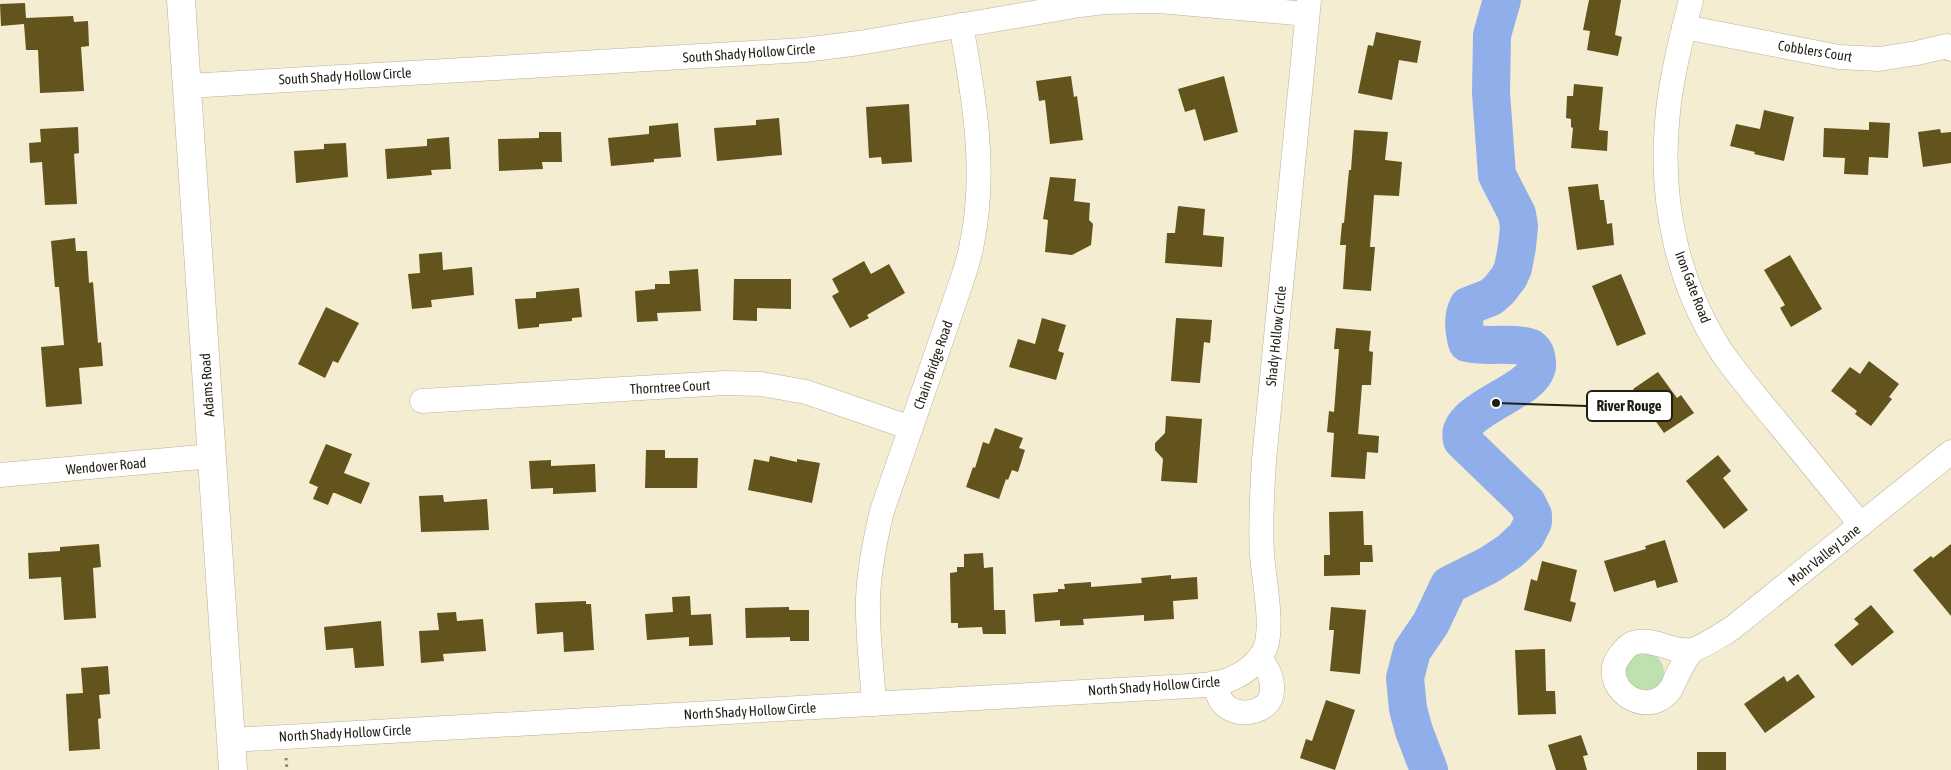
<svg xmlns="http://www.w3.org/2000/svg" width="1951" height="770" font-family="'Asap Condensed',sans-serif">
<rect width="100%" height="100%" fill="#f5edd2"/>
<circle fill="#bee1af" cx="1645" cy="672" r="19"/>
<g fill="none" stroke-linecap="round" stroke-linejoin="round">
<path stroke="#8faeea" stroke-width="38" d="M1429 770 1414 731 1408 709 1405 678 1412 651 1431 623 1449 585 1489 565 1510 551 1526 536 1533 522V515L1527 503 1462 440C1453 408 1541 392 1537 362 1536 356 1536 352 1531 348 1511 341 1489 348 1467 343 1464 330 1462 318 1468 306L1491 297 1499 290 1509 277 1513 268 1517 247 1519 226 1517 214 1497 175 1491 93 1492 35 1502 0"/>
</g>
<g fill="#63531c">
<path d="M1589 0H1621L1615 35 1622 37 1618 56 1587 50 1590 31 1583 30Z"/>
<path d="M25 3 26 18 73 16 74 22 88 21 89 46 81 47 84 91 40 93 38 50H26L24 24 1 26 0 4Z"/>
<path d="M1376 32 1421 41 1417 63 1399 60 1392 100 1358 93 1368 45 1373 46Z"/>
<path d="M1071 76 1074 97 1077 96 1083 140 1050 144 1045 100 1039 101 1036 81Z"/>
<path d="M1224 76 1238 132 1204 141 1195 109 1185 112 1178 89Z"/>
<path d="M1574 84 1603 87 1599 130 1608 131 1607 151 1571 148 1573 128 1571 127V119L1566 118 1567 96H1573Z"/>
<path d="M909 104 912 162 882 164 881 157 869 158 866 107Z"/>
<path d="M1764 110 1794 117 1784 161 1754 154 1755 152 1730 146 1736 124 1760 129Z"/>
<path d="M779 118 782 155 717 161 714 128 756 125V120Z"/>
<path d="M1869 122 1890 123 1888 158 1869 157 1868 175 1844 174 1845 158 1823 157 1824 128 1869 130Z"/>
<path d="M678 123 681 157 654 159V162L611 166 608 138 649 134V126Z"/>
<path d="M78 127 79 153 74 154 77 204 45 205 42 162 30 163 29 143 41 142 40 129Z"/>
<path d="M1940 129 1941 133 1951 132V163L1923 167 1918 132Z"/>
<path d="M1354 130 1388 132 1385 160 1402 162 1399 196 1374 195 1370 247H1375L1371 291 1343 289 1346 245H1340L1342 223H1344L1349 170H1351Z"/>
<path d="M539 132H561L562 162H542L543 169 499 171 498 139 539 138Z"/>
<path d="M449 137 451 169 431 170 432 175 387 179 385 149 427 146V139Z"/>
<path d="M346 143 348 177 296 183 294 151 324 149V144Z"/>
<path d="M1050 177 1076 179 1074 201 1090 203 1089 220 1093 224 1091 245 1072 255 1045 252 1048 220 1043 219Z"/>
<path d="M1598 184 1600 200H1604L1607 224 1612 223 1614 245 1577 250 1568 187Z"/>
<path d="M1178 206 1205 209 1203 235 1224 237 1222 267 1165 263 1167 233H1175Z"/>
<path d="M75 238 76 251H87L89 283 93 282 98 343 101 342 103 366 79 368 82 404 46 407 41 347 64 345 59 287H55L51 241Z"/>
<path d="M442 252 443 270 472 267 474 295 431 300 432 307 412 309 408 274 420 273 419 254Z"/>
<path d="M1790 255 1822 309 1791 327 1780 308 1785 305 1764 270Z"/>
<path d="M864 261 871 274 889 264 905 293 867 315 869 318 850 328 832 296 839 292 832 279Z"/>
<path d="M698 269 701 311 657 313 658 321 637 322 635 291 655 289V284H670L669 271Z"/>
<path d="M1621 274 1646 334 1617 346 1592 286Z"/>
<path d="M734 279H791V309L757 308V321L733 320Z"/>
<path d="M579 288 582 317 572 318V321L539 324V327L518 329 515 299 536 298V292Z"/>
<path d="M326 307 359 323 338 363 333 361 325 378 298 364Z"/>
<path d="M1042 318 1066 325 1058 351 1064 353 1056 380 1009 367 1018 339 1035 344Z"/>
<path d="M1176 318 1212 320 1210 343 1204 342 1200 383 1171 381Z"/>
<path d="M1336 328 1371 331 1369 351 1373 352 1371 385H1362L1358 434 1379 436 1378 453 1367 452 1365 479 1331 477 1334 433 1327 432 1329 411 1334 412 1339 349H1334Z"/>
<path d="M1869 361 1899 384 1889 397 1892 399 1871 426 1855 414 1857 411 1831 391 1850 367 1860 374Z"/>
<path d="M1658 372 1677 398 1681 395 1694 413 1664 433 1633 389Z"/>
<path d="M1166 416 1202 419 1197 483 1161 481 1163 459 1155 450V443L1165 433Z"/>
<path d="M995 428 1023 438 1019 448 1025 450 1018 472 1012 470 1008 480 1006 479 999 499 966 487 973 467 975 468 983 442 989 444Z"/>
<path d="M326 444 352 454 344 473 370 483 361 504 335 493H333L328 505 313 499 318 487 309 483Z"/>
<path d="M646 450H665V458H698L697 488H645Z"/>
<path d="M1718 455 1731 471 1723 478 1748 510 1724 529 1686 481Z"/>
<path d="M770 456 797 462V459L820 463 812 503 748 490 754 459 769 462Z"/>
<path d="M551 460V466L595 464 596 492 553 494V488L531 489 529 461Z"/>
<path d="M443 495 444 502 487 499 489 530 421 532 419 496Z"/>
<path d="M1363 511 1364 545H1372L1373 562H1360V575L1324 576V555H1330L1329 512Z"/>
<path d="M1665 540 1678 582 1657 588 1655 580 1614 592 1604 561 1646 549 1645 546Z"/>
<path d="M99 544 101 567 93 568 96 618 64 620 61 577 29 579 28 553 60 551V547Z"/>
<path d="M1951 544V616L1913 570 1931 556 1933 558Z"/>
<path d="M983 553 984 568 993 567 994 610H1005L1006 634H983L982 627 958 628V623H951L950 573 957 572V567H964V554Z"/>
<path d="M1542 561 1577 570 1570 601 1576 603 1571 622 1524 610 1531 579 1537 581Z"/>
<path d="M1171 575V579L1197 577 1198 599 1173 601 1174 619 1144 621V615L1083 619 1084 625 1060 626V620L1035 622 1033 594 1058 592V589H1065L1064 584 1091 582V587L1142 583 1141 578Z"/>
<path d="M690 596 691 615 711 614 713 645 689 646V637L647 640 645 614 673 612 672 597Z"/>
<path d="M586 601V604H591L594 650 564 652 563 632 537 634 535 603Z"/>
<path d="M1871 605 1894 632 1852 666 1834 645 1859 624 1854 619Z"/>
<path d="M789 607V610H809V641H790V637L746 638 745 608Z"/>
<path d="M1331 607 1366 610 1360 674 1330 671 1334 630H1329Z"/>
<path d="M456 612 457 621 483 619 486 651 443 654 444 661 421 663 419 631 439 630 437 613Z"/>
<path d="M381 621 384 666 355 668 353 648 326 650 324 627Z"/>
<path d="M1545 649 1546 691H1555L1556 714 1518 715 1515 650Z"/>
<path d="M108 666 110 694 99 695 101 718 98 719 100 749 69 751 66 694 83 693 81 668Z"/>
<path d="M1798 674 1815 697 1765 733 1744 704 1784 676 1787 682Z"/>
<path d="M1326 700 1355 710 1335 770 1300 758 1306 739 1312 741Z"/>
<path d="M1581 735 1588 755 1583 756 1587 770H1556L1548 745Z"/>
<rect x="1697" y="752" width="29" height="18"/>
</g>
<g fill="none" stroke-linecap="round" stroke-linejoin="round">
<g stroke="#b9b198" stroke-width="25">
<g id="street">
<path d="M1691 0C1681 40 1670 81 1667 123 1660 203 1678 286 1723 354 1740 378 1759 400 1777 422 1805 456 1833 490 1861 525"/>
<path d="M1684 27 1839 57 1879 59 1917 53 1947 46 1951 49"/>
<path d="M187 86 804 50 859 43 1080 5 1104 2 1159 1 1307 14"/>
<path d="M422 401 725 383 761 384 806 392 911 428"/>
<path d="M0 475 212 456"/>
<path d="M1692 650C1688 657 1683 663 1680 670 1676 676 1674 685 1670 690 1646 722 1596 685 1620 655 1623 651 1626 647 1631 644 1650 635 1671 653 1691 650 1702 648 1721 635 1731 629L1951 452"/>
<path d="M1214 683C1217 692 1219 701 1227 707 1242 718 1272 712 1272 690 1273 677 1266 667 1260 657"/>
<path d="M874 704C872 669 867 634 868 599 869 569 875 540 882 511L962 280C966 268 970 256 972 243 987 171 974 96 961 25"/>
<path d="M231 740 1190 686C1203 685 1219 685 1231 679 1245 673 1261 661 1266 646 1273 623 1264 580 1262 555 1260 523 1262 492 1264 460L1309 0"/>
</g>
</g>
<g stroke="#b9b198" stroke-width="29">
<path id="secondary" d="M181 0 233 770"/>
</g>
<path stroke="#888370" stroke-width="3" stroke-dasharray="2.5 4" stroke-linecap="butt" d="M286 758 287 770"/>
<use href="#street" stroke="#fff" stroke-width="24"/>
<use href="#secondary" stroke="#fff" stroke-width="28"/>
</g>
<g text-anchor="middle" dominant-baseline="central" stroke-width="5" stroke-linejoin="round" paint-order="stroke">
<g font-size="14" fill="#201d13" stroke="#fff">
<text transform="translate(1815 51) rotate(9)">Cobblers Court</text>
<text transform="translate(749 53) rotate(-4)">South Shady Hollow Circle</text>
<text transform="translate(345 76) rotate(-3)">South Shady Hollow Circle</text>
<text transform="translate(1693 287) rotate(69)">Iron Gate Road</text>
<text transform="translate(1276 336) rotate(-84)">Shady Hollow Circle</text>
<text transform="translate(933 365) rotate(-71)">Chain Bridge Road</text>
<text transform="translate(207 385) rotate(-94)">Adams Road</text>
<text transform="translate(670 387) rotate(-3)">Thorntree Court</text>
<text transform="translate(106 466) rotate(-5)">Wendover Road</text>
<text transform="translate(1824 555) rotate(-39)">Mohr Valley Lane</text>
<text transform="translate(1154 686) rotate(-4)">North Shady Hollow Circle</text>
<text transform="translate(750 711) rotate(-3)">North Shady Hollow Circle</text>
<text transform="translate(345 733) rotate(-3)">North Shady Hollow Circle</text>
</g>
</g>
<path fill="none" stroke="#201d13" stroke-width="2" d="M1496 403L1587 406"/>
<circle fill="#201d13" stroke="#fff" stroke-width="2" cx="1496" cy="403" r="5"/>
<rect fill="#fff" stroke="#201d13" stroke-width="2" x="1587" y="391" width="85" height="30" rx="5"/>
<g font-size="15" text-anchor="middle" font-weight="bold" fill="#201d13">
<text x="1629" y="411">River Rouge</text>
</g>
</svg>
